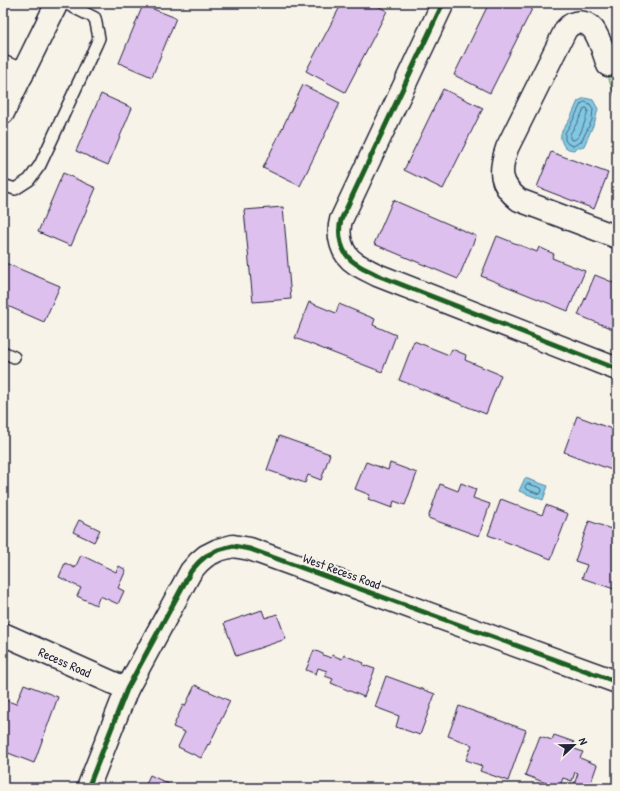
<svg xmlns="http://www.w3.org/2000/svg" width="620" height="791" font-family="'Patrick Hand',sans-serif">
<rect width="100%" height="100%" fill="#f7f3e8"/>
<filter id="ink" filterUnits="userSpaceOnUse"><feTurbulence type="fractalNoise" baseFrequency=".025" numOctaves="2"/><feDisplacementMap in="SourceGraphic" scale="8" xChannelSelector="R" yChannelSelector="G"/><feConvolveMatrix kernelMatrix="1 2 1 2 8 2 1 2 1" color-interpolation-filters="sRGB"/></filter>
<g filter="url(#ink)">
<path fill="#b5eaab" stroke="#6c8673" d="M617 67V103L606 71Z"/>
<g fill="#81c8e2" stroke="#5b869f">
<path d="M585 98 593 100 598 109 595 121 584 146 573 150 565 148C556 133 563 131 570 119 573 113 575 107 578 101Z"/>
<path d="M525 478 548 486 543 500 519 491Z"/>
</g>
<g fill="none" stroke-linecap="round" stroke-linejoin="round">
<g stroke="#48647e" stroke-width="1">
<path d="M585 102 590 104 593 109 592 120 581 142 573 146 568 144 565 140V133L573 120 581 104Z"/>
<path d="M585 108H587L588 110C587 116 581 135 577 138 575 140 573 140 571 140L570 138V134L577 123Z"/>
<path d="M527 484H529L541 488 542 490 541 493 539 494 526 489 525 487Z"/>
</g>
</g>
<g fill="#dec0ee" stroke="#22223b">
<path d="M342 3H372L387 11 345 92 306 71Z"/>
<path d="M489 3H526L533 7 490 93 454 75Z"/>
<path d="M143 5 176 18 152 77 119 63Z"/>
<path d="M303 85 340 103 300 186 263 168Z"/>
<path d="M443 89 483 108 443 189 404 170Z"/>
<path d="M101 94 132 108 108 165 76 151Z"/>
<path d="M551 152 608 173 594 209 537 187Z"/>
<path d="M63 173 96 188 71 246 38 232Z"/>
<path d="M393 200 476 236 458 279 374 244Z"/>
<path d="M283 207 291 299 253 302 244 210Z"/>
<path d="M497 236 537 252 539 247 554 254 552 258 585 271 568 311 481 276Z"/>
<path d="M3 262 60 286 44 322 3 304Z"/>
<path d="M595 275 617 284V336L614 334 615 330 578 315Z"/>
<path d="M309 302 336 313 339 304 375 319 373 325 396 335 382 372 295 338Z"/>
<path d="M414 341 449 355 452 349 466 355 465 360 501 375 486 414 399 380Z"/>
<path d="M577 416 617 431V472L564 452Z"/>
<path d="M279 436 330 454 321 480 308 475 305 483 267 470Z"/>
<path d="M366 462 388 470 390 463 417 473 405 505 394 501 392 508 368 499 370 495 355 489Z"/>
<path d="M461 483 476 489 473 498 490 504 479 536 428 518 440 484 458 491Z"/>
<path d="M501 499 542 515 546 505 568 514 551 559 488 535Z"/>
<path d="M79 520 100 530 94 542 73 532Z"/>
<path d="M589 521 617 531V581L614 589 582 578 587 565 575 561Z"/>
<path d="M81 555 116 572 119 566 126 570 118 588 124 591 118 604 100 596 96 605 77 596 81 588 59 577 65 563 75 568Z"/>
<path d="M262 610 265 618 277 614 286 639 236 656 224 623Z"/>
<path d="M314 650 323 654V655L331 658 332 655 342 659 344 655 364 663 363 665 375 669 364 697 331 683 333 679 325 676 327 671 318 668 316 674 306 670Z"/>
<path d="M386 676 435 694 420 735 396 727 399 716 375 707Z"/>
<path d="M24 684 58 697 34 763 3 751V705L5 700 16 704Z"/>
<path d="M195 685 230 701 209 745 208 744 201 758 178 747 185 732 173 727 183 705 185 706Z"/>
<path d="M459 706 526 730 508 781 480 771 482 766 466 760 472 745 448 736Z"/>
<path d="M554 735 574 742 572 748 583 752 580 758 597 765 589 788H573L578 773 575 772 572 781 563 778 559 788 525 775 540 736 552 740Z"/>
<path d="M150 775 177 788H144Z"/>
</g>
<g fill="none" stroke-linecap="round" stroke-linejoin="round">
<g stroke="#22223b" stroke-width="14">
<g id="service">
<path d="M3 185 15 189 29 180 40 165 96 45 99 38 95 18 65 3"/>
<path d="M3 352 14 357"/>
</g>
</g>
<g stroke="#22223b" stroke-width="25">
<g id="minor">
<path d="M443 3 341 220C337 235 341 254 355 263 362 268 370 271 377 275L617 369"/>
<path d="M608 65C604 54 600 38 593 29 585 20 574 20 566 29L507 148C499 171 499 184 519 200L617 237"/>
<path d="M3 67 22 75"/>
<path d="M3 634 127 689"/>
<path d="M88 788 127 689 191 571 199 562 206 556 218 550 233 546 250 549 617 682"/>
</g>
</g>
<g stroke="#22223b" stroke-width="25">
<path id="tertiary" d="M3 113 57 3"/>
</g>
<use href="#service" stroke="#f7f3e8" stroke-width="11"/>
<use href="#minor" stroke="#f7f3e8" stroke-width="22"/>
<use href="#tertiary" stroke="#f7f3e8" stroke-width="22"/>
<g stroke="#f7f3e8" stroke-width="8">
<g id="cycleway">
<path d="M443 3 341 220C337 235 341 254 355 263 362 268 370 271 377 275L617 369"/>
<path d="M88 788 127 689 191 571 199 562 206 556 218 550 233 546 250 549 617 682"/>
</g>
</g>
<use href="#cycleway" stroke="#1b5e20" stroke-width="5"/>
</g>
</g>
<g text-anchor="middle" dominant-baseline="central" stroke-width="4" stroke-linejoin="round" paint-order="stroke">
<g font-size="13" fill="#22223b" stroke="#f7f3e8">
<text transform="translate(342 571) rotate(20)">West Recess Road</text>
<text transform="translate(65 662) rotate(24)">Recess Road</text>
</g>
</g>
<rect width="620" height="791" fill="none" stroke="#f7f3e8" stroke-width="16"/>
<rect x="8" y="8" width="604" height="775" fill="none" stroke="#22223b" stroke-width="1.5" filter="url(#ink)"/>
<g transform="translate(574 745) rotate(68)" stroke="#f7f3e8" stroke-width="3" paint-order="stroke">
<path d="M0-3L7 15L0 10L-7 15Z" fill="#22223b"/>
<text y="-6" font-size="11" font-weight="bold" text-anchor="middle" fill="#22223b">N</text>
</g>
</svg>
